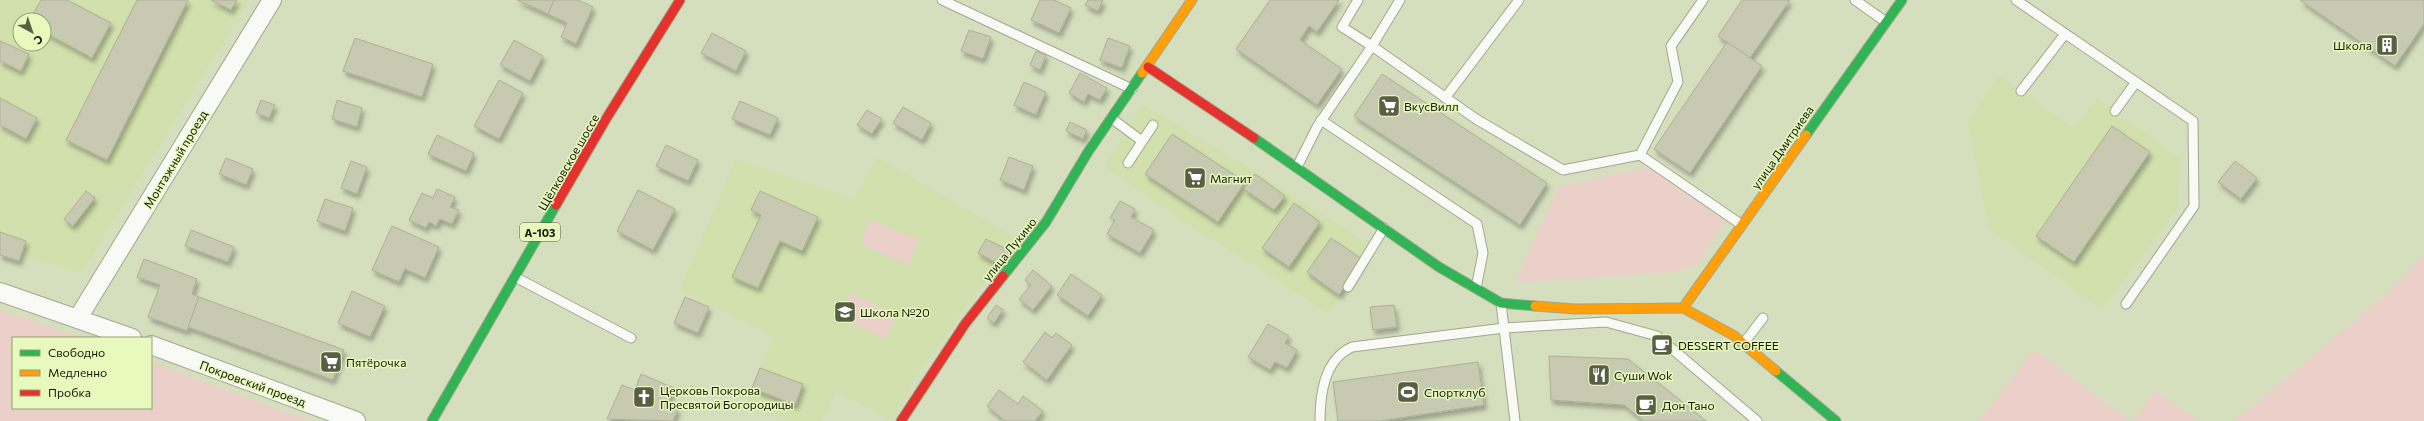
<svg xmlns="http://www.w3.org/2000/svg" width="2424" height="421" font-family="Commissioner,sans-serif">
<defs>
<filter id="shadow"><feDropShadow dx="2.5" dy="4.5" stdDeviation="2" flood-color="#0004"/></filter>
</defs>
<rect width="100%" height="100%" fill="#d5dfbe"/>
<g fill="#d1e0ac" fill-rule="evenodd">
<path d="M0 0H249L81 273 0 248ZM20 20H44V44H20Z"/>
<path d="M1999 75 2073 128 2098 98 2180 159 2177 209 2102 309 1989 229 1968 121Z"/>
<path d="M1143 105 1255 171 1370 245 1330 314 1213 239 1236 201 1211 240 1104 167Z"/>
<path d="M877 157 1016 238 920 371 891 421 837 391 821 421H786L744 404 774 336 680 289 736 159 854 199Z"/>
</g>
<g fill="#ebcfc9">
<path d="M1648 167 1725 221 1697 265 1674 272 1515 283 1559 186Z"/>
<path d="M870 219 919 240 909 265 860 244Z"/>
<path d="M2424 255V421H2235L2390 291Z"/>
<path d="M850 293 897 315 886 339 839 317Z"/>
<path d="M0 310 85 338H13V408H151V362L310 421H0Z"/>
<path d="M2034 349 2130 421H1979Z"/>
<path d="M2155 390 2198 421H2132Z"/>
</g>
<g fill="#c7cab0" stroke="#adb096" filter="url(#shadow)">
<path d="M41 0H67L111 23 92 58 44 32V20H30Z"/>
<path d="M137 0H188L107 160 66 140Z"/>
<path d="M211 0H237L231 10Z"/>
<path d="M517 0H554L548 14Z"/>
<path d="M554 0H578L593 7 576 44 561 37 567 23 548 14Z"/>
<path d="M1040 0H1054L1071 8 1059 33 1031 20Z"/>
<path d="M1088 0H1103L1098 11 1085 5Z"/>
<path d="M1270 0H1339L1317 32 1309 26 1300 40 1342 69 1317 105 1236 49Z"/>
<path d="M1742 0H1790L1750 58 1718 36Z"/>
<path d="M2300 0H2424V24L2395 66Z"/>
<path d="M969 30 991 37 983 59 961 51Z"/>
<path d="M712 33 746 51 736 71 701 53Z"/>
<path d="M355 38 433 64 422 97 343 71Z"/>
<path d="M1108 38 1130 46 1122 68 1100 60Z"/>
<path d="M514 40 543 56 530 81 500 65Z"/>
<path d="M0 41 29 54 21 71 0 61Z"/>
<path d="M1727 42 1762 66 1690 173 1654 149Z"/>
<path d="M1036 51 1046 55 1040 70 1030 65Z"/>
<path d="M1080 73 1107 88 1100 100 1088 94 1084 102 1069 93Z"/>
<path d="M1382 74 1547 183 1520 225 1354 116Z"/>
<path d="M499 80 523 93 499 139 474 126Z"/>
<path d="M1024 82 1046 92 1036 115 1014 105Z"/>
<path d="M0 98 37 118 26 139 0 125Z"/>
<path d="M261 100 275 105 269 118 256 113Z"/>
<path d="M337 100 362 108 357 127 332 119Z"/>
<path d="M740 101 778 118 770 135 732 119Z"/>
<path d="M903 107 931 123 922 140 893 123Z"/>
<path d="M867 110 882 119 872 134 857 125Z"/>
<path d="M1070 122 1087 130 1083 139 1066 131Z"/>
<path d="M2112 126 2150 152 2074 262 2036 236Z"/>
<path d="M1172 134 1245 182 1218 222 1145 174Z"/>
<path d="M437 135 474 153 466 171 428 154Z"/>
<path d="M666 145 698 160 688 181 656 166Z"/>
<path d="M1009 157 1033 166 1024 190 1000 180Z"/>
<path d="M226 158 253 169 246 185 219 174Z"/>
<path d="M351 161 367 167 357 194 341 188Z"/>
<path d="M2235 161 2257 178 2241 199 2218 182Z"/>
<path d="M1255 174 1285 196 1274 210 1244 189Z"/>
<path d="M437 189 455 197 450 207 459 210 452 224 440 219 436 226 429 222 426 228 409 220 422 193 433 198Z"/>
<path d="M638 190 675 209 653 250 617 231Z"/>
<path d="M86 191 95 198 73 226 64 219Z"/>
<path d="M760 191 818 217 802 251 780 241 758 288 732 277 761 215 751 210Z"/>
<path d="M325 199 353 208 345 231 317 221Z"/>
<path d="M1120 201 1135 209 1131 217 1154 230 1140 253 1107 234 1115 220 1110 218Z"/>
<path d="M1294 203 1320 222 1289 267 1262 248Z"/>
<path d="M392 226 439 247 425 278 405 269 399 282 372 270Z"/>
<path d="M191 230 234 247 228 262 185 246Z"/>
<path d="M0 232 26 241 19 261 0 255Z"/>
<path d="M1331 238 1363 260 1339 295 1307 272Z"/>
<path d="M986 239 1010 251 1002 266 978 253Z"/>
<path d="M144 259 197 279 192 294 199 297 187 331 148 317 160 285 137 277Z"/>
<path d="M1033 270 1052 286 1033 310 1019 299 1031 285 1025 280Z"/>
<path d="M1071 274 1102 295 1088 316 1057 295Z"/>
<path d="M352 291 385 306 370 337 338 323Z"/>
<path d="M199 297 344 350 333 380 188 327Z"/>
<path d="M685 297 709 307 698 333 674 323Z"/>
<path d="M996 305 1003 310 994 323 987 318Z"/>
<path d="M1394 305 1397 327 1373 330 1370 307Z"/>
<path d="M1268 324 1289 336 1285 343 1297 350 1287 368 1275 362 1270 370 1248 357Z"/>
<path d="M1045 332 1052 338 1056 333 1072 345 1047 380 1023 362Z"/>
<path d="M1549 356 1628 359 1706 421H1644L1624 405 1551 400Z"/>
<path d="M1478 362 1484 405 1380 421H1338L1333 382Z"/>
<path d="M760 368 803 384 795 405 752 388Z"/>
<path d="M641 374 674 388 667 404 678 409 673 421 607 419 622 385 635 390Z"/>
<path d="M999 390 1018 404 1023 396 1043 411 1035 421H1005L987 406Z"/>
</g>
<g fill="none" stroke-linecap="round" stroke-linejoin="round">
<g stroke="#a1a88f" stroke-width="11">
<g id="lane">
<path d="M942 0 1132 89"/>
<path d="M1400 0 1372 46 1476 119 1563 170 1640 155 1678 82 1671 46 1703 0"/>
<path d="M1855 0 1886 22"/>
<path d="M2016 0 2193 121 2194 206 2126 304"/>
<path d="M2021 91 2065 34"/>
<path d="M1445 98 1519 0"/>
<path d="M2115 111 2136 82"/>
<path d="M1111 118 1142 141"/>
<path d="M1321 120 1477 224 1483 253 1476 288"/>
<path d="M1640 155 1742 225"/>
<path d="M1128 163 1153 125"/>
<path d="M1297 167 1317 127 1372 46 1342 27 1358 0"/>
<path d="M515 277 631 338"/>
<path d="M1348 287 1384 228"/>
<path d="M1501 303 1515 421"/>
<path d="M1743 344 1763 318"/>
<path d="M1320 421C1320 394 1324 360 1352 347L1504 328 1606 322 1657 336 1757 421"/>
</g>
</g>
<g stroke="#a1a88f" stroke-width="20">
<g id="street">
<path d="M0 292 132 338"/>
<path d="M78 318 272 0"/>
<path d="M151 345 356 421"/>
</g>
</g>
<g stroke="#a1a88f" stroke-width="11">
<g id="fast">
<path d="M1806 135 1902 0"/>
<path d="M1254 138 1439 267 1501 303 1535 306"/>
<path d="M1003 276 1046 222 1088 152 1142 73"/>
<path d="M1776 371 1836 421"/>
<path d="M432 421 556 205"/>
</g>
</g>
<g stroke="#a1a88f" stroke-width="11">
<g id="slow">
<path d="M1142 73 1192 0"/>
<path d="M1535 306 1575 309 1683 308 1733 335 1776 371"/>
<path d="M1683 308 1806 135"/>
</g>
</g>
<g stroke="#a1a88f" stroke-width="11">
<g id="jam">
<path d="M1148 67 1254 138"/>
<path d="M556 205 606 119 680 0"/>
<path d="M901 421 965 324 1003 276"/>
</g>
</g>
<use href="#lane" stroke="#f9faf5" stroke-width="9"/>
<use href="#street" stroke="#f9faf5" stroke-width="18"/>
<use href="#fast" stroke="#30b455" stroke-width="9"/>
<use href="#slow" stroke="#ff9f0a" stroke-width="9"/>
<use href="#jam" stroke="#e5322d" stroke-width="9"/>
</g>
<defs>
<g id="building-square" transform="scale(1.15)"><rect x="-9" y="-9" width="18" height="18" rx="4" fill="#585f45" stroke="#e8f9be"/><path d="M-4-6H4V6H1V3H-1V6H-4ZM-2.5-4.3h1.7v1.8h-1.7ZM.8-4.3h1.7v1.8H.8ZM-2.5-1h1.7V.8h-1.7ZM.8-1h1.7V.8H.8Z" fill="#fff"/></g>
<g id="supermarket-square" transform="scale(1.15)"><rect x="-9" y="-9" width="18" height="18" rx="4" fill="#585f45" stroke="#e8f9be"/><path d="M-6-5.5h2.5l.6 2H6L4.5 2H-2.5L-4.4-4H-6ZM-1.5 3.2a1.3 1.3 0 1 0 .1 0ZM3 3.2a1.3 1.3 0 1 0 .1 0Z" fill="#fff"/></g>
<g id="school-square" transform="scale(1.15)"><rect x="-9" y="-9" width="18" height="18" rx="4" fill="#585f45" stroke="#e8f9be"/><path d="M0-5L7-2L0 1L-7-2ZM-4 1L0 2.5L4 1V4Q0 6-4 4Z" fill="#fff"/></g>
<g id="cafe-square" transform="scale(1.15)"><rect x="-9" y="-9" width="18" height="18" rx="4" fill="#585f45" stroke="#e8f9be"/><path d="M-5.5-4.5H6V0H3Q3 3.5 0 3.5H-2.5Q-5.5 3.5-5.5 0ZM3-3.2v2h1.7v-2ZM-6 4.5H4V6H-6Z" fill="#fff"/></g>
<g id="restaurant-square" transform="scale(1.15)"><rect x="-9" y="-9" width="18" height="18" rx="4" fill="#585f45" stroke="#e8f9be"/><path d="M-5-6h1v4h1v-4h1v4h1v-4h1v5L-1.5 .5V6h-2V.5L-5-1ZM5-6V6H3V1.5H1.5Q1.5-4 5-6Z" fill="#fff"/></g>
<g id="stadium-square" transform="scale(1.15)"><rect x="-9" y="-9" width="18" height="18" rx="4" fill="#585f45" stroke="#e8f9be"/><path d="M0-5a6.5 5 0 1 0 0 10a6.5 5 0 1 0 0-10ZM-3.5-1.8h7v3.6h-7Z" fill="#fff"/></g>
<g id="church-square" transform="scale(1.15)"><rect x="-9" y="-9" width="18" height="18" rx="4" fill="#585f45" stroke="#e8f9be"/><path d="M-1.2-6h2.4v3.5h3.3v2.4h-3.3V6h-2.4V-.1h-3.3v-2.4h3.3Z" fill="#fff"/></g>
</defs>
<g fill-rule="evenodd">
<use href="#building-square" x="2387" y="45"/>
<use href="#supermarket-square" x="1389" y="106"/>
<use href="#supermarket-square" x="1195" y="178"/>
<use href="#school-square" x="845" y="312"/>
<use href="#cafe-square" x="1662" y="345"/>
<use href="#supermarket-square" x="331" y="362"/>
<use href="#restaurant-square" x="1599" y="375"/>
<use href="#stadium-square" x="1408" y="392"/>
<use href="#church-square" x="644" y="397"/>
<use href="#cafe-square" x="1646" y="405"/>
</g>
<g text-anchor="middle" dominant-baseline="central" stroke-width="3" stroke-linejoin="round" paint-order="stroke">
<rect fill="#e8f9be" stroke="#545d3c" stroke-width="1" x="520" y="223" width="40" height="18" rx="3"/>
<g font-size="11" font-weight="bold" fill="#151a04">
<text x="540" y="232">А-103</text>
</g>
<g font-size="12" fill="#151a04" stroke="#e8f9be" text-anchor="start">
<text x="2372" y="45" text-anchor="end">Школа</text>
<text x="1404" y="106">ВкусВилл</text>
<text x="1210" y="178">Магнит</text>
<text x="860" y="312">Школа №20</text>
<text x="1678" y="345">DESSERT COFFEE</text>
<text x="346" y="362">Пятёрочка</text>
<text x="1614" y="375">Суши Wok</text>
<text x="660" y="390">Церковь Покрова<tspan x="660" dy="14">Пресвятой Богородицы</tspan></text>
<text x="1424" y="392">Спортклуб</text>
<text x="1662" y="405">Дон Тано</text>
</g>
<g font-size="12" fill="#151a04" stroke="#e8f9be">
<text transform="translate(1782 147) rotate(-55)">улица Дмитриева</text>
<text transform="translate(175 159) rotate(-59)">Монтажный проезд</text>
<text transform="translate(568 162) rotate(-60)">Щёлковское шоссе</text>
<text transform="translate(1009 249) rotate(-51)">улица Лукино</text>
<text transform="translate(253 383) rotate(20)">Покровский проезд</text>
</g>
</g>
<rect x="12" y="337" width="140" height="72" fill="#e8f9be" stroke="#94a074"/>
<rect x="20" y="350" width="20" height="6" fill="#30b455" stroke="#94a074"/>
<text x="48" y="357" font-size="12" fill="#151a04">Свободно</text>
<rect x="20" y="370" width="20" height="6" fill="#ff9f0a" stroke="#94a074"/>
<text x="48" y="377" font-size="12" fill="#151a04">Медленно</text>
<rect x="20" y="390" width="20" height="6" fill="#e5322d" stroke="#94a074"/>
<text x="48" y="397" font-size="12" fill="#151a04">Пробка</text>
<g transform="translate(32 32) rotate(140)"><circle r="19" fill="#e8f9be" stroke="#94a074"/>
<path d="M0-3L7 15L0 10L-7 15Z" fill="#585f45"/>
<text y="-6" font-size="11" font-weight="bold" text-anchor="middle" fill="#151a04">С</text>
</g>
</svg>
